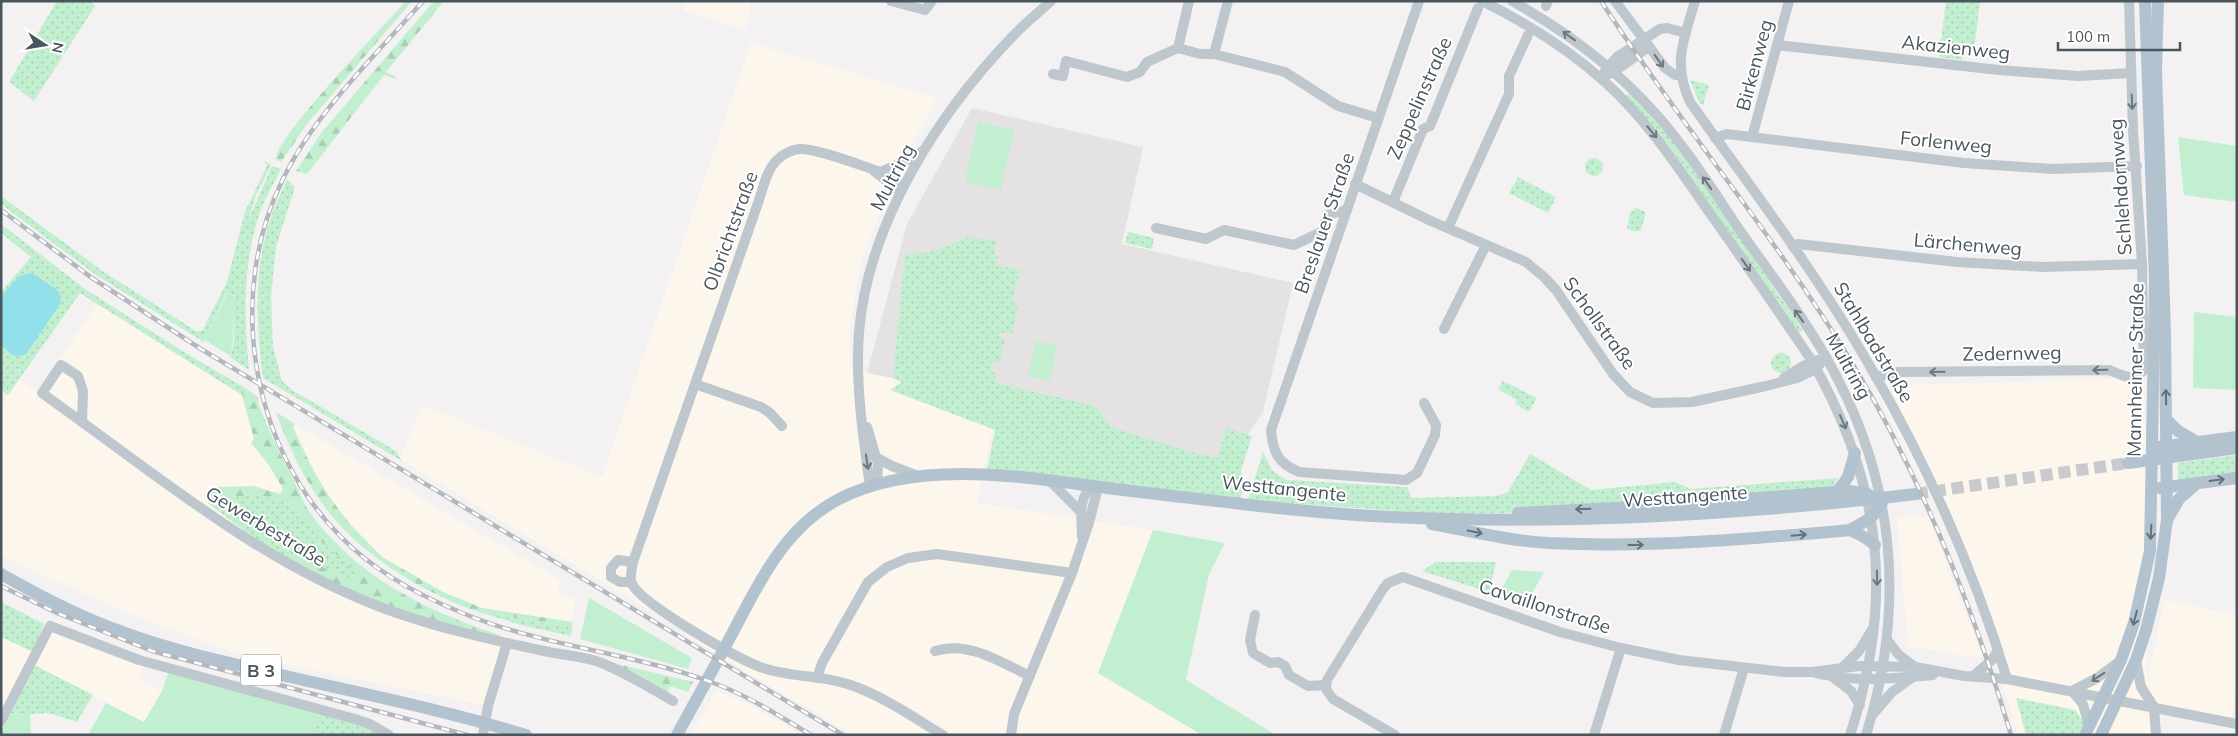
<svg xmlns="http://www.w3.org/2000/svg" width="2238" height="736" font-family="Mulish,sans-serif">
<defs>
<pattern id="grass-dots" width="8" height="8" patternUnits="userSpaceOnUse" patternTransform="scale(1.25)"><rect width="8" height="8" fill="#c2efcf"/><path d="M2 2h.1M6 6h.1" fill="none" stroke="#a8cfb4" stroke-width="1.8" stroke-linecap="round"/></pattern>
<pattern id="forest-firs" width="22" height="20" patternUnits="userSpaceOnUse" patternTransform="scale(1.25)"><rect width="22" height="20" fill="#c2efcf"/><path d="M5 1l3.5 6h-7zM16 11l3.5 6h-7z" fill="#a8cfb4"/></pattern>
</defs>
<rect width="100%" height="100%" fill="#f3f1f2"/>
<g fill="#fcf6ed">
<path d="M685 1H751L746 30 683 10Z"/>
<path d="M751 43 937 98 892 182 861 262 850 328V369L893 378 993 427 977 503 1153 530 1098 673 1202 735H854L737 667 667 621 399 459 423 405 602 477Z"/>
<path d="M97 305 106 308 242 395 254 440 284 489 280 494 253 486 207 499 209 504 258 541 291 561 499 638 501 635 513 639 494 707 243 656 137 617 1 556V406L18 379 37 391Z"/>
<path d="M2143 378 2149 520 2145 564 2147 681 2165 600 2237 615V688L2230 725 2158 710V735H2018L1988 637 1942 518 1874 386Z"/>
<path d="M295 424 562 581 557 591 575 600 573 622 482 608 443 592 382 557 350 524 330 498 302 448 293 426Z"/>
<path d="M1927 516 1929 519 1983 657H1968L1908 646 1897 518Z"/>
<path d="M44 624 144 665 140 680 162 691 144 722 34 665 1 731V637L33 652Z"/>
<path d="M716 691 749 704 801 735H691Z"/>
</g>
<path fill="#e4e2e3" d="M972 108 1143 147 1122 244 1293 283 1263 412 1230 462 993 427 893 378 867 373 907 224Z"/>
<g fill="url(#grass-dots)">
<path d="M57 1H90L95 6 34 101 9 82Z"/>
<path d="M1946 1H1980L1974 49 1964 48 1962 60 1939 57Z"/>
<path d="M1690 80 1709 85 1703 105 1700 104Z"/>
<path d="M1630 92 1675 143 1803 330 1798 334 1670 147 1625 96Z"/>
<path d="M238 146 271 165 256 195 248 221 272 166 281 169C275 182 267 194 262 207 242 259 244 316 249 370L230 357 234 343V295L226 293 204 342 96 275 1 204V196L104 272 196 331H202L227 282 245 212 267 166 264 161Z"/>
<circle cx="1594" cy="167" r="9"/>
<path d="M1518 177 1556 197 1548 213 1509 193Z"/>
<path d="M287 179 294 186V190L276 247 271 296 273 347 282 381 292 390 396 451 402 461 263 378C256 323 253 267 272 214 276 203 282 191 287 179Z"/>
<path d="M1636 208 1646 212 1641 230C1635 232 1632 232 1627 228L1630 213Z"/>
<path d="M1 224 85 289 187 354 247 389 242 395 80 293 8 395 1 389V292L31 257 1 233Z"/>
<path d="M1128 232 1154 238 1152 249 1125 243Z"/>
<path d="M968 237 997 241 994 255 998 257 996 265 1020 270 1012 302 1018 304 1012 334 1000 332 999 338 1005 339 999 363 992 362 991 372 997 373 995 383 1096 406 1111 427 1187 451 1218 458 1226 428 1252 436 1241 471 1244 485 1240 501 987 470 995 430 890 390 902 382 893 378 905 254C929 254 946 247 968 237Z"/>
<circle cx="1781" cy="363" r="10"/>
<path d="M1503 381 1537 398 1529 412 1515 404 1517 400 1498 389Z"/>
<path d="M1263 452 1272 470 1286 480 1407 487 1412 498 1496 496 1508 492 1530 454 1591 490 1676 482 1690 489 1838 478 1830 490 1502 513H1427L1248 500Z"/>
<path d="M2237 455V473L2178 481V463Z"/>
<path d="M252 495 270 497 291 505 321 541 359 573 346 579 296 554 291 561 258 541 208 503 207 499Z"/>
<path d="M1436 562H1496L1489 592 1422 571Z"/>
<path d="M1 602 44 624 33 652 1 637Z"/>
<path d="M480 612 572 627 571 636 521 625Z"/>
<path d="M34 665 93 695 77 722 49 713 30 714 11 713Z"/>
<path d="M2016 698 2075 710 2084 723 2078 735H2026Z"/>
<path d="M320 711 359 724 381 735H313Z"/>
</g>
<g fill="url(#forest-firs)">
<path d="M406 1H412L307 124 281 162 276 159C276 136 385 25 406 1Z"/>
<path d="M434 1H444L386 72 395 76 397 79 384 75 307 174 296 171 322 132Z"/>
<path d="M247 389 259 398 258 403C269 431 281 457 295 483 300 493 304 505 311 514 357 577 428 612 500 635L499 638 430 621 346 589 291 561 296 553 346 579 358 573 321 541 291 505 270 497 252 495 207 499 217 487 253 486 280 494 283 489 269 465 251 443 254 439 242 395Z"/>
<path d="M276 412 295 424 293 427 314 472 330 498 350 524 382 557 443 592 482 608 573 622 572 627C551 624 530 620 509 617 499 615 488 615 479 612 424 594 358 553 324 506 303 477 288 446 276 412Z"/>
<path d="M597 659 693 682 688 692 670 686 667 693Z"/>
</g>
<g fill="#c2efcf">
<path d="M978 122 1014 130 1001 190 965 182Z"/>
<path d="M2178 137 2237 146V202L2184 195Z"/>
<path d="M227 293 234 296 233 342 230 356 205 340Z"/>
<path d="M2194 312 2237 317V390L2193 388Z"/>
<path d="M1036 341 1057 345 1050 381 1028 376Z"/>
<path d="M1153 530 1225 543 1209 574 1186 680 1276 735H1202L1098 673Z"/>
<path d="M1512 570 1544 572 1525 606 1498 596Z"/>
<path d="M589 598 692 658 688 669 580 639Z"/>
<path d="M170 669 320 711 313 735H88L106 703 144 722 162 691Z"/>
<path d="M11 713 30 714 31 735H1V731Z"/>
</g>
<path fill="#91e0ea" d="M32 273 57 290 61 296 60 304 26 354C14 359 10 353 1 345V297L19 276Z"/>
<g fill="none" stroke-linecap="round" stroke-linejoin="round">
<path stroke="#c8cacd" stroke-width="12" stroke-dasharray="12 6" stroke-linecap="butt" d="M1916 494 2128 463"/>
<g stroke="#bdc7cd" stroke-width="10">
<path d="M891 1 925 10 932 1"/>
<path d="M1419 1 1271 430C1273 453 1278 463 1299 472L1406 480 1417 473 1435 435 1436 425 1424 403"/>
<path d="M1482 1C1527 23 1568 49 1605 82 1647 120 1677 166 1709 212 1744 261 1778 311 1812 361 1882 485 1895 599 1850 735"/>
<path d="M1512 1C1566 31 1615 68 1656 114 1688 150 1714 192 1741 232 1770 273 1802 315 1827 359 1895 479 1907 603 1866 735"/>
<path d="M1615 1 1665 68 1675 75H1681"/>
<path d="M1695 1C1684 40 1672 62 1690 102 1752 189 1818 275 1871 368 1928 466 1974 571 2007 679"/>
<path d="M1546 6 1548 1"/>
<path d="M1777 45 1999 70 2078 76 2131 73"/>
<path d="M1178 48 1189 1"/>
<path d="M1214 54 1228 1"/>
<path d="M1605 71 1617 57 1660 29 1667 28 1686 33"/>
<path d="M1053 74 1063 76 1066 61 1127 77 1140 72 1147 62 1178 48 1200 54H1214L1285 72 1338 106 1378 118"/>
<path d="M1609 74C1614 73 1642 51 1649 47"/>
<path d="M1752 137 1789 1"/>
<path d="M1715 138 1727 134 1964 163 2053 169 2137 166"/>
<path d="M874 171 901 192"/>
<path d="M880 172 908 160 924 150"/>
<path d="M1355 184 1431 221 1526 262 1544 277 1556 290 1613 374 1630 392 1653 403 1692 402 1766 386 1797 378 1816 369 1820 364"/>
<path d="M902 190 896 180 887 174C867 168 820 149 801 149 793 149 783 154 777 160 766 171 763 189 758 203L633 562C632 569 629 577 632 584 642 604 740 661 763 668 793 678 827 675 856 687 886 698 916 719 943 735"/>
<path d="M1393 202 1423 129 1430 126 1478 8"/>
<path d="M1156 228 1206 239 1224 230 1294 245 1323 231 1327 215 1347 210"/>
<path d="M1448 228 1509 94V76L1528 35"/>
<path d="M1793 247 1798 244 1957 262 2043 267 2142 264"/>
<path d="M1444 329 1486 245"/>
<path d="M61 365 78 376 83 391 82 422 42 393Z"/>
<path d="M1876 377 1899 372 2109 370C2122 375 2133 383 2144 370L2142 264 2133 130 2129 1"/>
<path d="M1784 378 1803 366 1817 360"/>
<path d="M695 384 761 407 770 413 782 426"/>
<path d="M82 422C181 494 277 571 394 612 442 629 493 640 544 651 561 655 582 656 599 662 625 672 649 687 673 701"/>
<path d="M867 427 878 464 877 484"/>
<path d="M877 458 892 466 918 476"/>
<path d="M1050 481 1081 512"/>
<path d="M870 486C863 437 855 381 859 332 868 223 938 114 1012 37 1024 24 1038 13 1051 1"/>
<path d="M1082 537C1082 519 1077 497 1093 486"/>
<path d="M631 582H620L611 577V568L618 560 633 562"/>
<path d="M1255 615 1250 640 1253 653 1270 663 1278 662 1285 666 1289 675 1308 686 1326 685"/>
<path d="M1888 641 1899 655 1915 667"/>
<path d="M935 651C968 640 1002 663 1030 676"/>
<path d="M2136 660 2141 687 2154 707"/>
<path d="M1843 667 1859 651 1873 628"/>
<path d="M1816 673C1853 683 1895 678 1933 675"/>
<path d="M1973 676 1992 660 1998 650"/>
<path d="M817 678 822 663 868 582 887 567 908 558 937 554 1072 573"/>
<path d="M1834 678 1851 691 1860 705"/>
<path d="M2072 691 2097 678 2120 661"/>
<path d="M2072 691 2083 704 2089 727"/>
<path d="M2154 707 2156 735"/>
<path d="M1874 713 1892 692 1913 677"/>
<path d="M1 721 50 626 139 660 355 719 370 724 389 735"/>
<path d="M483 735 488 706 507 643"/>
<path d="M1011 735 1014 714 1072 573 1089 523 1098 487"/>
<path d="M1395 735 1333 699 1326 689 1327 680 1383 589 1388 583 1403 577 1560 632 1621 648 1679 660 1785 672H1812L1859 666 1915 667 1964 676 2007 679 2237 724"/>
<path d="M1594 735 1621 648"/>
<path d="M1724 735 1744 668"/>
</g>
<g stroke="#b2c3cf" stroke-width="12">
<path d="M2167 420 2178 431 2197 442"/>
<path d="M2159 447 2237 437"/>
<path d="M2128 463 2237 448"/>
<path d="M2160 488 2237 478"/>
<path d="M1837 492 1848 477 1855 453"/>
<path d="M2167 520 2179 499 2197 483"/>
<path d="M1432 524C1470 531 1509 541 1549 543 1649 548 1749 539 1850 530L1871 518 1882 503 1866 493 1848 491 1670 505 1518 513"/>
<path d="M1850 530 1864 537 1875 545"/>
<path d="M1 574C41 597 82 618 125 633 171 650 220 661 268 672 354 692 441 709 526 735"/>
<path d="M677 735C696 700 715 666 733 632 760 581 785 527 839 499 924 455 1040 480 1131 491 1218 501 1305 513 1392 517 1569 525 1741 515 1916 494"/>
<path d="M2085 735 2121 660 2134 623 2150 551 2155 281 2145 1"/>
<path d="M2101 735 2136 660 2146 630 2159 578 2167 520 2165 331 2156 70 2158 1"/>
</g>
<g stroke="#b4b7bb" stroke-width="4.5">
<g id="rail">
<path d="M423 1C376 55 314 114 283 179 226 294 250 445 341 537 374 571 416 594 460 612 540 646 629 652 711 682 747 695 778 715 811 735"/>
<path d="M1601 1C1680 124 1775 236 1851 361 1922 478 1972 604 2011 735"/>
<path d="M1 210 92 278 201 349 843 735"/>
<path d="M1 586 57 613 152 651 467 735"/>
</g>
</g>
<use href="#rail" stroke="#fff" stroke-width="2.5" stroke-dasharray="8" stroke-linecap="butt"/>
</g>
<defs><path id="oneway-shaft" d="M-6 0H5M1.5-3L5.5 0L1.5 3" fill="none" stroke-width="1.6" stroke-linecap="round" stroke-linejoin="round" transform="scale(1.25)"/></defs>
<g stroke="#6c787f">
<use href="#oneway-shaft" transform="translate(1569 36) rotate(-144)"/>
<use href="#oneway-shaft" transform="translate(1659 61) rotate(55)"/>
<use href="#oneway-shaft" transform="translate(2132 102) rotate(88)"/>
<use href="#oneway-shaft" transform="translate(1652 132) rotate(50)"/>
<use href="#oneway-shaft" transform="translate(1707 183) rotate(-125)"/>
<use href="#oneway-shaft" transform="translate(1746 265) rotate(55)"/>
<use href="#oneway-shaft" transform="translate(1799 316) rotate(-125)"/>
<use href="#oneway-shaft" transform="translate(2100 370) rotate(179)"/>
<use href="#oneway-shaft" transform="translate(1937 372) rotate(179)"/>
<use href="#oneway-shaft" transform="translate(1843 422) rotate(66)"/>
<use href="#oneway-shaft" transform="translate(867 462) rotate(82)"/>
<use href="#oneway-shaft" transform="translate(1877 578) rotate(89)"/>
<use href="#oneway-shaft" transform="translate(2098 677) rotate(147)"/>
</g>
<g stroke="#63717a">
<use href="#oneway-shaft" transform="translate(2166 397) rotate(-91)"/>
<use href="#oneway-shaft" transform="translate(2217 480) rotate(-8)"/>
<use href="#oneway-shaft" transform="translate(1583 509) rotate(178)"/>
<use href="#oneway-shaft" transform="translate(1475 532) rotate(11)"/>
<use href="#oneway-shaft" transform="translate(2151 532) rotate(93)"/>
<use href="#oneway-shaft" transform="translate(1799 535) rotate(-5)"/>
<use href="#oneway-shaft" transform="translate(1636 545)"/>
<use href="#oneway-shaft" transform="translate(2135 618) rotate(105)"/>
</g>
<g text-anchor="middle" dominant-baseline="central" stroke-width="4" stroke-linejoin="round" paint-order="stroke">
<rect fill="#fff" stroke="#80898e" stroke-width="1" x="241" y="654.5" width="40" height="31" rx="4"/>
<g font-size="18" font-weight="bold" fill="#49565e">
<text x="261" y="670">B 3</text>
</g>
<g font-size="19" fill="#49565e" stroke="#fff">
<text transform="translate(1956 47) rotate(6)">Akazienweg</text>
<text transform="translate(1754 65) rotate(-75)">Birkenweg</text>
<text transform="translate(1419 98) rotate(-66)">Zeppelinstraße</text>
<text transform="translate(1946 142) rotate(6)">Forlenweg</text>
<text transform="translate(892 177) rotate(-62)">Multring</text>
<text transform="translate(2120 187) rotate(-94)">Schlehdornweg</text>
<text transform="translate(1324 223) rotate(-71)">Breslauer Straße</text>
<text transform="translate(730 231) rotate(-70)">Olbrichtstraße</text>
<text transform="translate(1968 244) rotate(5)">Lärchenweg</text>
<text transform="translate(1600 323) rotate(54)">Schollstraße</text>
<text transform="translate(1874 342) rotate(59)">Stahlbadstraße</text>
<text transform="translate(2012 353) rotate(-1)">Zedernweg</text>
<text transform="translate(1849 366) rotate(61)">Multring</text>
<text transform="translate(2135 370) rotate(-89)">Mannheimer Straße</text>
<text transform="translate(1284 488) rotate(6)">Westtangente</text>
<text transform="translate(1685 496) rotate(-4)">Westtangente</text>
<text transform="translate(266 526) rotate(31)">Gewerbestraße</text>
<text transform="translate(1545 606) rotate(18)">Cavaillonstraße</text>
</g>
</g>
<rect width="2238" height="736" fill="none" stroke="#49565e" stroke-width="5"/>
<g transform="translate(45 45) rotate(102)" stroke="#ffffff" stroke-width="4" paint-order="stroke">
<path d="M0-4L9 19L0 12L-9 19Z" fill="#49565e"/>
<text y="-8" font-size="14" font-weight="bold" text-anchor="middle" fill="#49565e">N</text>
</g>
<path d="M2058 42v8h122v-8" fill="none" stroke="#49565e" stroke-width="2.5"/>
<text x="2066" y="42" font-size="15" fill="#49565e" stroke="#ffffff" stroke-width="4" paint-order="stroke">100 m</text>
</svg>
